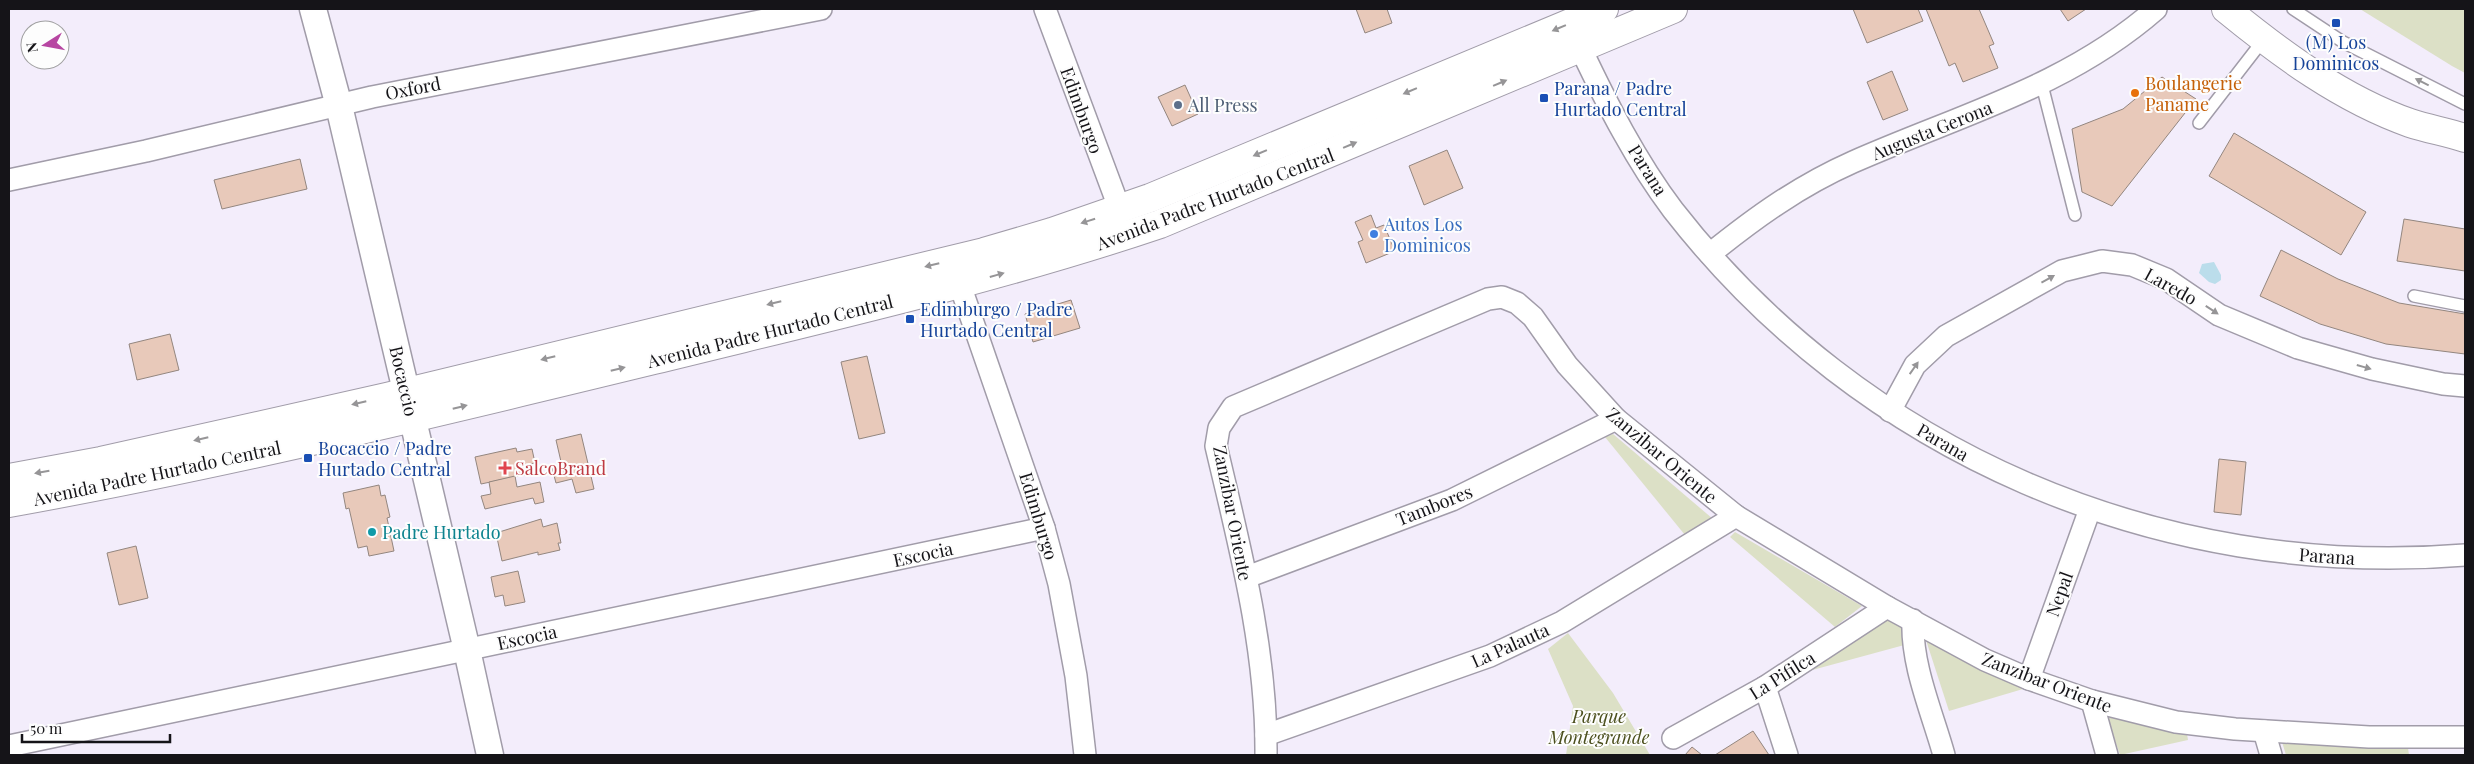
<svg xmlns="http://www.w3.org/2000/svg" width="2474" height="764" font-family="'Playfair Display',serif">
<rect width="100%" height="100%" fill="#f3edfb"/>
<g fill="#dce0c6">
<path d="M2360 9H2465V73L2452 66Z"/>
<path d="M1613 434 1713 519 1685 535 1605 437Z"/>
<path d="M1735 532 1862 606 1835 627 1730 537Z"/>
<path d="M1891 614 1902 625 1908 644 1794 675Z"/>
<path d="M1568 633 1613 693 1650 755H1566L1573 706 1548 649Z"/>
<path d="M1925 637 2023 689 1949 711Z"/>
<path d="M2107 717 2187 734 2188 740 2120 755Z"/>
<path d="M2282 742 2408 748 2409 755H2286Z"/>
</g>
<path fill="#bbddeb" d="M2214 262 2221 275V280L2215 284 2209 282 2199 273 2202 264Z"/>
<g fill="#e8c9ba" stroke="#93867f">
<path d="M1356 9H1387L1392 23 1365 33Z"/>
<path d="M1853 9H1918L1923 21 1867 43Z"/>
<path d="M1926 9H1979L1994 44 1989 46 1998 68 1963 82 1955 63 1949 66Z"/>
<path d="M2060 9H2086L2068 21Z"/>
<path d="M1892 71 1908 110 1883 120 1867 82Z"/>
<path d="M2162 77 2196 99 2112 206 2082 192 2072 129 2123 109Z"/>
<path d="M1185 85 1198 114 1172 126 1158 97Z"/>
<path d="M2234 133 2366 212 2341 255 2209 176Z"/>
<path d="M1447 150 1463 188 1424 205 1409 166Z"/>
<path d="M300 159 307 189 222 209 214 180Z"/>
<path d="M1371 215 1376 228 1384 225 1395 251 1366 263 1358 242 1363 240 1355 222Z"/>
<path d="M2404 219 2465 229V271L2397 261Z"/>
<path d="M2281 250 2338 279 2399 303 2465 314V354L2386 344 2320 324 2260 296Z"/>
<path d="M1071 300 1080 328 1033 342 1025 314Z"/>
<path d="M170 334 179 370 137 380 129 344Z"/>
<path d="M867 356 885 433 859 439 841 362Z"/>
<path d="M581 434 594 489 576 493 572 479 556 483 552 468 562 466 556 440Z"/>
<path d="M516 448 517 452 532 449 535 463 531 464 533 473 481 484 475 457Z"/>
<path d="M2219 459 2246 462 2241 515 2214 512Z"/>
<path d="M515 476 517 487 540 482 544 502 535 504 533 498 485 509 481 496 491 494 489 482Z"/>
<path d="M379 485 381 496 385 495 390 517 387 518 394 551 369 556 367 546 358 548 349 508 346 509 343 493Z"/>
<path d="M541 519 543 527 557 523 561 543H558L560 550 538 555V552L502 561 496 533Z"/>
<path d="M136 546 148 598 119 605 107 553Z"/>
<path d="M518 571 525 602 505 606 503 595 495 597 491 577Z"/>
<path d="M1753 731 1769 755H1715Z"/>
<path d="M1692 747 1702 755H1685Z"/>
</g>
<g fill="none" stroke-linecap="round" stroke-linejoin="round">
<g stroke="#a19ca9" stroke-width="14">
<g id="service">
<path d="M2293 9 2343 42 2465 104"/>
<path d="M2042 85 2075 215"/>
<path d="M2199 123 2264 39"/>
<path d="M2414 296 2465 306"/>
</g>
</g>
<g stroke="#a19ca9" stroke-width="24">
<g id="minor">
<path d="M1045 9 1120 210"/>
<path d="M1581 49C1607 104 1636 161 1673 210 1862 453 2160 580 2465 555"/>
<path d="M9 180 146 151 372 97 821 9"/>
<path d="M1710 254C1756 217 1799 186 1853 162 1959 115 2067 87 2156 9"/>
<path d="M960 285 1044 528 1059 584 1076 676 1085 755"/>
<path d="M1890 411 1915 365 1946 336 2062 271 2102 261 2132 265 2166 279 2219 315 2298 348 2372 369 2443 384 2465 386"/>
<path d="M1247 577 1452 500 1616 419"/>
<path d="M1913 620C1911 665 1932 712 1944 755"/>
<path d="M2029 679 2090 509"/>
<path d="M1765 687 1787 755"/>
<path d="M2092 701 2107 755"/>
<path d="M2264 731 2271 755"/>
<path d="M1266 735 1490 656 1562 622 1736 516"/>
<path d="M1673 738 1765 687 1887 607"/>
<path d="M9 746 1044 528"/>
<path d="M1266 755C1267 650 1240 548 1216 446L1219 428 1233 407 1488 299 1502 297 1517 303 1533 317 1567 365 1616 419 1736 516 1887 607 1985 660 2029 679 2092 701 2176 722 2235 729 2369 737H2465"/>
</g>
</g>
<g stroke="#a19ca9" stroke-width="29">
<path id="tertiary" d="M313 9 339 106 467 650 490 755"/>
</g>
<g stroke="#a19ca9" stroke-width="30">
<g id="primary">
<path d="M2226 9C2281 54 2342 99 2410 123 2428 129 2447 132 2465 138"/>
<path d="M9 478 101 461 387 397 984 252 1052 232 1150 198 1604 9"/>
<path d="M9 503C226 464 440 412 654 360 824 318 994 280 1160 224L1673 9"/>
</g>
</g>
<use href="#service" stroke="#fff" stroke-width="11"/>
<use href="#minor" stroke="#fff" stroke-width="21"/>
<use href="#tertiary" stroke="#fff" stroke-width="26"/>
<use href="#primary" stroke="#fff" stroke-width="28"/>
</g>
<defs><path id="oneway-solid" d="M-6-.8H1V-3.2L6.5 0L1 3.2V.8H-6Z" transform="scale(1.25)"/></defs>
<g fill="#969597">
<use href="#oneway-solid" transform="translate(1559 28) rotate(157)"/>
<use href="#oneway-solid" transform="translate(2422 82) rotate(-153)"/>
<use href="#oneway-solid" transform="translate(1500 83) rotate(-23)"/>
<use href="#oneway-solid" transform="translate(1410 91) rotate(157)"/>
<use href="#oneway-solid" transform="translate(1350 145) rotate(-23)"/>
<use href="#oneway-solid" transform="translate(1260 153) rotate(157)"/>
<use href="#oneway-solid" transform="translate(1088 221) rotate(162)"/>
<use href="#oneway-solid" transform="translate(932 265) rotate(166)"/>
<use href="#oneway-solid" transform="translate(997 275) rotate(-16)"/>
<use href="#oneway-solid" transform="translate(2048 279) rotate(-29)"/>
<use href="#oneway-solid" transform="translate(774 303) rotate(166)"/>
<use href="#oneway-solid" transform="translate(2212 310) rotate(33)"/>
<use href="#oneway-solid" transform="translate(548 358) rotate(166)"/>
<use href="#oneway-solid" transform="translate(2364 367) rotate(16)"/>
<use href="#oneway-solid" transform="translate(1914 368) rotate(-55)"/>
<use href="#oneway-solid" transform="translate(618 369) rotate(-14)"/>
<use href="#oneway-solid" transform="translate(359 403) rotate(167)"/>
<use href="#oneway-solid" transform="translate(460 407) rotate(-14)"/>
<use href="#oneway-solid" transform="translate(201 439) rotate(167)"/>
<use href="#oneway-solid" transform="translate(42 472) rotate(170)"/>
</g>
<g fill="#1a4fb4" stroke="#fdfdfd" stroke-width="2">
<rect x="2331" y="18" width="10" height="10" rx="2.5"/>
<rect x="1539" y="93" width="10" height="10" rx="2.5"/>
<rect x="905" y="314" width="10" height="10" rx="2.5"/>
<rect x="303" y="453" width="10" height="10" rx="2.5"/>
</g>
<circle fill="#e8710a" stroke="#fdfdfd" stroke-width="2" cx="2135" cy="93" r="5"/>
<circle fill="#5c6f8a" stroke="#fdfdfd" stroke-width="2" cx="1178" cy="105" r="5"/>
<circle fill="#3f7fe0" stroke="#fdfdfd" stroke-width="2" cx="1374" cy="234" r="5"/>
<path fill="#e0444e" stroke="#fdfdfd" stroke-width="2" d="M502.5 460.5h5v5h5v5h-5v5h-5v-5h-5v-5h5z"/>
<circle fill="#0f9aa8" stroke="#fdfdfd" stroke-width="2" cx="372" cy="532" r="5"/>
<g text-anchor="middle" dominant-baseline="central" stroke-width="4" stroke-linejoin="round" paint-order="stroke">
<g font-size="18" fill="#164399" stroke="#fdfdfd" text-anchor="start">
<text x="2336" y="42" text-anchor="middle">(M) Los<tspan x="2336" dy="21">Dominicos</tspan></text>
<text x="1554" y="88">Parana / Padre<tspan x="1554" dy="21">Hurtado Central</tspan></text>
<text x="920" y="309">Edimburgo / Padre<tspan x="920" dy="21">Hurtado Central</tspan></text>
<text x="318" y="448">Bocaccio / Padre<tspan x="318" dy="21">Hurtado Central</tspan></text>
</g>
<g font-size="18" fill="#c56008" stroke="#fdfdfd" text-anchor="start">
<text x="2145" y="83">Boulangerie<tspan x="2145" dy="21">Paname</tspan></text>
</g>
<g font-size="18" fill="#151418" stroke="#fdfdfd">
<text transform="translate(413 88) rotate(-11)">Oxford</text>
<text transform="translate(1082 110) rotate(70)">Edimburgo</text>
<text transform="translate(1932 130) rotate(-22)">Augusta Gerona</text>
<text transform="translate(1648 170) rotate(58)">Parana</text>
<text transform="translate(1215 199) rotate(-21)">Avenida Padre Hurtado Central</text>
<text transform="translate(2171 286) rotate(29)">Laredo</text>
<text transform="translate(770 331) rotate(-14)">Avenida Padre Hurtado Central</text>
<text transform="translate(404 381) rotate(77)">Bocaccio</text>
<text transform="translate(1943 442) rotate(30)">Parana</text>
<text transform="translate(1662 455) rotate(40)">Zanzibar Oriente</text>
<text transform="translate(157 473) rotate(-12)">Avenida Padre Hurtado Central</text>
<text transform="translate(1434 505) rotate(-22)">Tambores</text>
<text transform="translate(1233 513) rotate(79)">Zanzibar Oriente</text>
<text transform="translate(1039 516) rotate(73)">Edimburgo</text>
<text transform="translate(923 554) rotate(-12)">Escocia</text>
<text transform="translate(2327 556) rotate(4)">Parana</text>
<text transform="translate(2059 594) rotate(-70)">Nepal</text>
<text transform="translate(527 637) rotate(-12)">Escocia</text>
<text transform="translate(1510 645) rotate(-24)">La Palauta</text>
<text transform="translate(1782 675) rotate(-32)">La Pifilca</text>
<text transform="translate(2047 682) rotate(21)">Zanzibar Oriente</text>
</g>
<g font-size="18" fill="#4e5e75" stroke="#fdfdfd" text-anchor="start">
<text x="1188" y="105">All Press</text>
</g>
<g font-size="18" fill="#366cbe" stroke="#fdfdfd" text-anchor="start">
<text x="1384" y="224">Autos Los<tspan x="1384" dy="21">Dominicos</tspan></text>
</g>
<g font-size="18" fill="#be3a42" stroke="#fdfdfd" text-anchor="start">
<text x="515" y="468">SalcoBrand</text>
</g>
<g font-size="18" fill="#0d838f" stroke="#fdfdfd" text-anchor="start">
<text x="382" y="532">Padre Hurtado</text>
</g>
<g font-size="18" font-style="italic" fill="#4b4f1d" stroke="#fdfdfd">
<text x="1599" y="716">Parque<tspan x="1599" dy="21">Montegrande</tspan></text>
</g>
</g>
<rect width="2474" height="764" fill="none" stroke="#151418" stroke-width="20"/>
<g transform="translate(45 45) rotate(259)"><circle r="24" fill="#fdfdfd" stroke="#a0a0a1"/>
<path d="M0-4L9 19L0 12L-9 19Z" fill="#b746a2"/>
<text y="-8" font-size="14" font-weight="bold" text-anchor="middle" fill="#151418">N</text>
</g>
<path d="M22 734v8h148v-8" fill="none" stroke="#151418" stroke-width="2.5"/>
<text x="30" y="734" font-size="15" fill="#151418" stroke="#fdfdfd" stroke-width="4" paint-order="stroke">50 m</text>
</svg>
